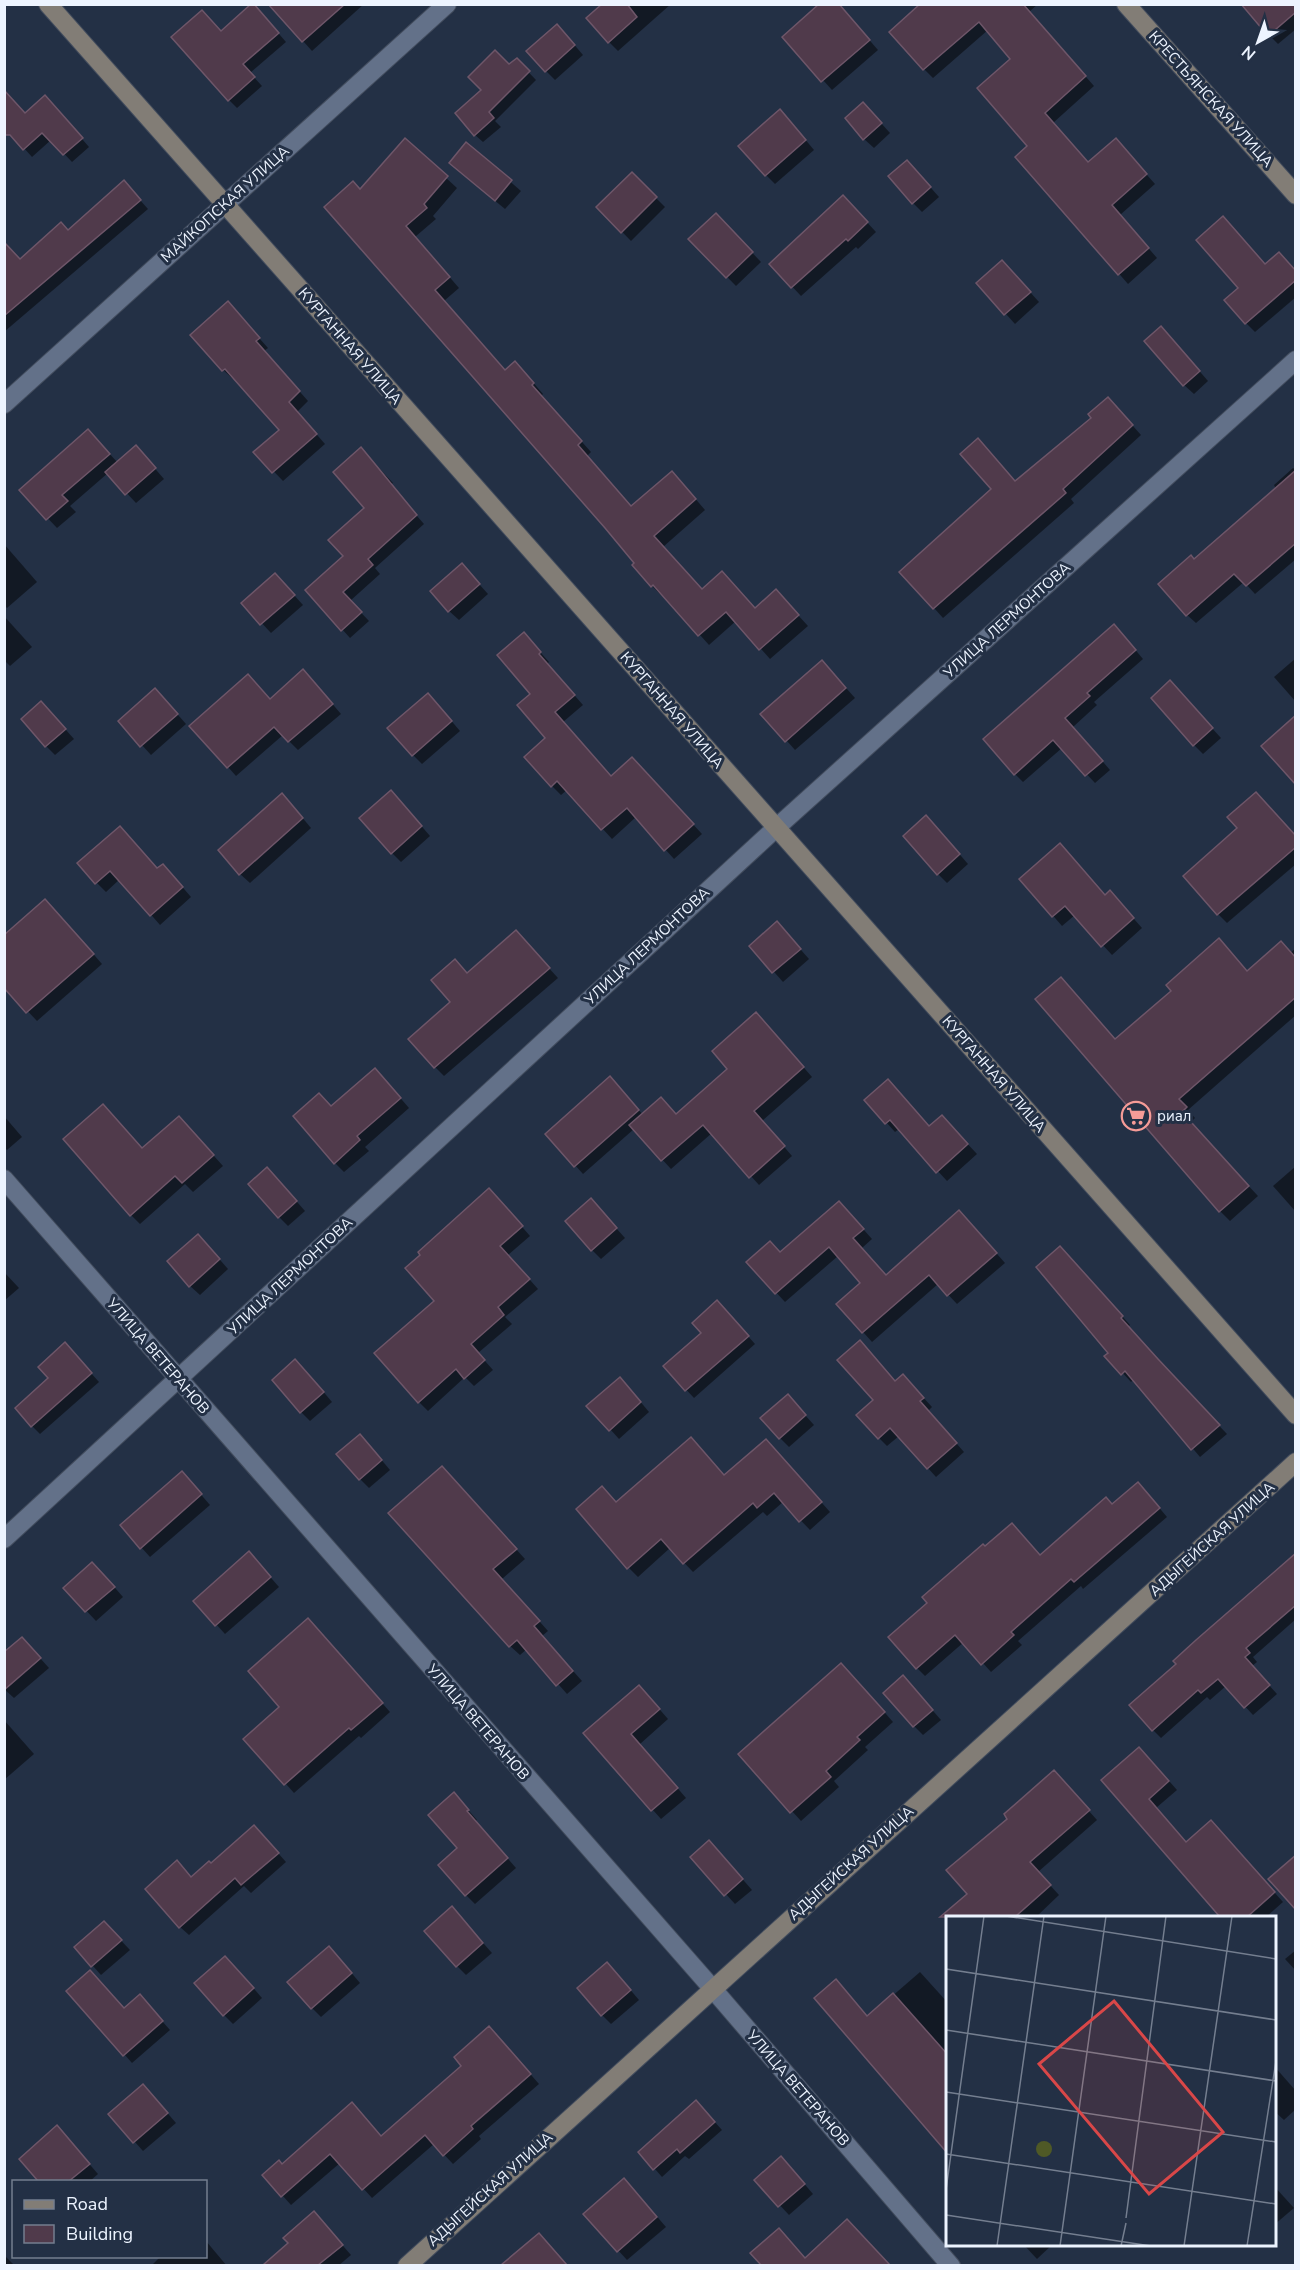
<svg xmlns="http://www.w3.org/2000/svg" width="1300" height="2270" font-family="'Nunito Sans',sans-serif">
<rect width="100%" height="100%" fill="#233045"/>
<g fill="#0007">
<path d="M284 4H364L312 51 303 41Z"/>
<path d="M604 4H671L618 51 609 42Z"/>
<path d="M838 4 878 50 832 90 784 37Z"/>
<path d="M923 4H1038L1029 12 1094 86 1053 123 1089 164 1124 149 1155 184 1120 215 1157 258 1128 284 1017 157 1029 146 1012 59 988 30 933 78 924 69Z"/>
<path d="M1296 4V29L1278 44 1269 35Z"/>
<path d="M261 13 286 42 250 73 262 86 237 108 229 100 221 33Z"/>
<path d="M566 35 583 55 555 80 546 71Z"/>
<path d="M517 60 536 80 495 121 501 127 483 142 475 135 509 67Z"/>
<path d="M4 91 25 115 53 105 89 147 72 162 51 140 32 157 4 126Z"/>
<path d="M872 113 890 133 874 148 864 139Z"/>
<path d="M789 120 814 150 775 184 766 175Z"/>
<path d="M405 140 457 188 433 216 436 219 415 237 459 288 444 301 506 371 525 373 543 394 541 396 591 452 587 456 631 507 682 483 705 510 663 547 702 590 755 609 776 591 808 626 770 659 736 621 709 645 664 595 662 596 652 586 361 190Z"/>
<path d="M467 144 521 191 505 209 460 172Z"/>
<path d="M916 171 939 197 922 212 913 203Z"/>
<path d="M632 174 665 207 631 241 598 207Z"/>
<path d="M132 191 148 209 4 332V243L20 260Z"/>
<path d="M852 206 876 232 858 249 856 247 801 296 771 264Z"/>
<path d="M725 224 761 262 736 286 690 239Z"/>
<path d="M1266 266 1296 272V297L1255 332 1246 323Z"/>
<path d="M1011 271 1039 302 1015 324 978 283Z"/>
<path d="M237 313 268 348 264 351 308 401 297 412 325 444 283 481 255 452 281 430 234 378 233 379 223 370Z"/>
<path d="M1170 337 1208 381 1194 394 1184 385Z"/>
<path d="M1117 408 1141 435 1071 499 1074 503 943 618 934 608 1016 483Z"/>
<path d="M97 440 118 463 145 457 164 479 136 503 108 473 70 506 76 512 57 528 21 490Z"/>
<path d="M361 449 393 483 390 485 424 524 375 568 380 574 350 601 369 621 350 638 307 590 345 557 366 508Z"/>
<path d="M1293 468 1296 470V559L1255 594 1244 582 1196 623 1187 615 1194 561 1276 489 1274 485Z"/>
<path d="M4 544 37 582 7 608 4 605Z"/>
<path d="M471 575 488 594 459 620 449 611Z"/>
<path d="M284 584 303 605 271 633 243 603Z"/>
<path d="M4 616 32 647 10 666 4 660Z"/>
<path d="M1123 635 1143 659 1094 702 1097 705 1073 727 1110 770 1095 783 1062 748 1023 782 1015 774Z"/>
<path d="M533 644 549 662 547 664 583 705 563 722 612 777 641 768 702 834 674 859 636 817 612 839 567 790 561 795 552 786 547 738 532 694Z"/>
<path d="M1296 658V702L1274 677Z"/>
<path d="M831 671 855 698 795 750 763 714Z"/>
<path d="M312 680 341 714 298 750 283 735 236 776 228 767 270 700Z"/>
<path d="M1179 692 1221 738 1203 754 1194 745Z"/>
<path d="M164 699 186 724 151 755 120 721Z"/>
<path d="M437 704 460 731 422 764 413 755Z"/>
<path d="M51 713 74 739 55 755 46 746Z"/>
<path d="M400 801 430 836 401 862 392 853Z"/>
<path d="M291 804 311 828 250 883 240 874Z"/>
<path d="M936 827 968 864 947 883 938 874Z"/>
<path d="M120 828 158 870 172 875 191 897 160 925 120 879 106 892 97 883Z"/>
<path d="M1239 828 1296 837V864L1227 923 1218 914Z"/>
<path d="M1021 879 1106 896 1119 902 1142 928 1112 955 1075 915 1062 926Z"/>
<path d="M55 910 102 964 37 1021 4 986Z"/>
<path d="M786 933 809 959 783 982 751 946Z"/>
<path d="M525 942 558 978 444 1076 435 1067 452 1002 468 975Z"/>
<path d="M1296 948V1015L1188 1110 1195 1118 1190 1123 1258 1196 1230 1221 1220 1211 1116 1041 1229 950 1248 972 1290 953Z"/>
<path d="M765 1023 812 1077 762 1121 792 1156 759 1185 712 1133 671 1169 634 1129 583 1174 547 1134 618 1086 643 1115 676 1116 729 1069Z"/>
<path d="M384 1079 409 1108 365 1147 369 1151 344 1172 335 1163 331 1108Z"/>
<path d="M866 1100 930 1128 951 1126 977 1154 947 1181 899 1129 895 1132Z"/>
<path d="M4 1116 22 1137 7 1150 4 1147Z"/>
<path d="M188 1127 223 1166 193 1192 185 1184 140 1224 131 1215 142 1150Z"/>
<path d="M1296 1166V1212L1273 1186Z"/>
<path d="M276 1178 305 1211 288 1226 279 1217Z"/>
<path d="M498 1199 530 1236 508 1255 538 1289 505 1317 512 1324 478 1353 493 1370 474 1386 465 1377 428 1411 419 1402 436 1301Z"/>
<path d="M600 1210 625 1238 601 1259 592 1250Z"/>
<path d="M848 1212 872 1239 862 1248 887 1276 968 1221 1005 1263 957 1304 938 1284 872 1342 838 1304 862 1284 838 1256 785 1302 748 1262 781 1253Z"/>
<path d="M207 1245 228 1269 200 1295 190 1286Z"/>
<path d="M1069 1256 1130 1325 1128 1327 1166 1370 1227 1434 1200 1457 1134 1379 1131 1382 1107 1356 1110 1353Z"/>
<path d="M4 1272 19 1288 4 1301Z"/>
<path d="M725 1310 755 1344 694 1398 665 1367 703 1333Z"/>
<path d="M73 1353 99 1382 40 1434 32 1426 50 1378Z"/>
<path d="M305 1370 332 1402 310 1421 301 1412Z"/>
<path d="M896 1383 911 1384 932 1407 928 1411 964 1452 936 1477 899 1436 887 1446 879 1438Z"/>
<path d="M629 1388 649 1412 619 1439 610 1429Z"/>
<path d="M797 1406 814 1425 789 1447 780 1438Z"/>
<path d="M369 1445 390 1470 369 1488 360 1479Z"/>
<path d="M775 1450 830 1512 810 1530 783 1502 767 1516 763 1512 693 1572 670 1548 638 1577 629 1568 617 1504 725 1477Z"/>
<path d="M451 1477 525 1559 502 1579 548 1631 542 1636 582 1681 567 1694 527 1649 520 1655 510 1646 391 1513Z"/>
<path d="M191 1483 210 1505 150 1557 122 1526Z"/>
<path d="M1146 1492 1167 1517 1083 1589 1081 1586 1018 1641 1022 1645 991 1672 964 1642 925 1676 917 1668 929 1603 985 1548 1041 1556 1113 1506Z"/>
<path d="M1296 1555V1619L1253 1657 1257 1662 1252 1666 1277 1694 1253 1715 1226 1686 1210 1700 1207 1697 1161 1738 1153 1730Z"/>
<path d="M258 1563 279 1587 225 1634 195 1601Z"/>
<path d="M102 1573 123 1597 96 1621 65 1588Z"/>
<path d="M317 1629 390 1712 361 1738 359 1736 294 1793 246 1739 282 1707Z"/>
<path d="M31 1648 49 1668 14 1698 4 1689Z"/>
<path d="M851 1674 893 1722 865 1747 868 1750 834 1781 839 1787 801 1821 740 1754Z"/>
<path d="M912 1687 941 1720 923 1735 914 1726Z"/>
<path d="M648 1696 668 1719 640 1744 686 1798 661 1819 585 1734Z"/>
<path d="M4 1720 34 1754 4 1780Z"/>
<path d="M1148 1757 1177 1790 1156 1808 1187 1843 1219 1830 1283 1902 1265 1918H1223L1103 1780Z"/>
<path d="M1062 1781 1097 1820 1038 1872 1059 1895 1035 1918H952L947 1913 969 1894Z"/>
<path d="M463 1804 477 1820 475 1821 516 1868 475 1904 466 1895 459 1848Z"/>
<path d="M263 1836 286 1862 251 1893 244 1886 189 1935 180 1927 192 1878 211 1865Z"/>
<path d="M718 1851 752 1890 735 1904 692 1857Z"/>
<path d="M461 1918 492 1953 466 1975 457 1966Z"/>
<path d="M113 1932 130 1950 101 1975 76 1947Z"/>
<path d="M1296 1950V1971L1285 1959Z"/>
<path d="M338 1957 360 1983 321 2017 312 2008Z"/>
<path d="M235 1967 262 1998 233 2024 224 2015Z"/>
<path d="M920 1972 948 2003V2151L868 2017Z"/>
<path d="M616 1973 639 2000 611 2024 602 2015Z"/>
<path d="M68 1991 124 2010 147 2004 170 2030 132 2063Z"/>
<path d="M498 2037 539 2084 479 2136 481 2139 453 2164 434 2144 372 2198 340 2163 291 2205 264 2175 282 2166 382 2137Z"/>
<path d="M1274 2066 1296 2091V2109L1284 2120 1274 2111Z"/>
<path d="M152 2095 176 2123 143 2151 110 2114Z"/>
<path d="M704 2110 722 2130 689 2159 685 2156 662 2177 640 2152Z"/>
<path d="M66 2137 98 2174 89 2182H40L21 2159Z"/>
<path d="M790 2167 813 2194 789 2215 756 2180Z"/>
<path d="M1274 2186 1294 2208 1274 2225Z"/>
<path d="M633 2189 666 2227 627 2260 585 2214Z"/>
<path d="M323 2223 351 2255 338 2266H265L290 2244Z"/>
<path d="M856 2231 888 2266H763L752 2253 806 2259Z"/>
<path d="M206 2241 227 2266H151L161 2256H206Z"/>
<path d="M548 2244 567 2266H515L510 2260Z"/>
<path d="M1023 2244H1053L1037 2259Z"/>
<path d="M4 2256H5L15 2266H4Z"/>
</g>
<g fill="#503a4b" stroke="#6e5669" stroke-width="1.5">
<path d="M251 4H254L279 33 243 64 255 77 228 101 171 37 202 10 221 31Z"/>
<path d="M268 4H345L302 42Z"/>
<path d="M602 4H627L637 17 608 43 586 18Z"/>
<path d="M819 4H839L870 40 821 82 782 37Z"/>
<path d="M920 4H1023L1086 76 1045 113 1088 162 1116 138 1147 174 1112 205 1149 248 1118 275 1015 157 1027 146 977 88 1010 59 979 22 923 70 889 32Z"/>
<path d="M1241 4H1296V12L1268 36Z"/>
<path d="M557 24 575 45 545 72 526 51Z"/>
<path d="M495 50 509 64 517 58 530 71 489 112 494 118 474 136 455 113 481 90 468 77Z"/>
<path d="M4 90 25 113 45 95 83 138 63 155 42 133 23 150 10 135H4Z"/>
<path d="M863 102 882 123 863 140 845 118Z"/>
<path d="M780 109 806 140 765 176 738 146Z"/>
<path d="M405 138 448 176 424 204 427 208 406 226 450 277 435 290 505 370 515 361 534 383 532 385 582 441 578 445 631 506 672 471 696 499 654 536 702 589 722 571 755 608 776 589 799 615 759 650 726 612 698 636 653 585 651 587 632 565 634 563 605 528 324 207 353 181 360 189Z"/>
<path d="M466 142 512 180 495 201 449 163Z"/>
<path d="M907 160 931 187 912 204 888 176Z"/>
<path d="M632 172 657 197 621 233 596 207Z"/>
<path d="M124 180 141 200 4 316V242L20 259 61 222 68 230Z"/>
<path d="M843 195 868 222 848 241 846 239 791 288 769 264Z"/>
<path d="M716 213 753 252 726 278 688 239Z"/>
<path d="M1223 216 1265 264 1279 252 1296 271V280L1245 324 1224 300 1238 288 1196 240Z"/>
<path d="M1002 260 1031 292 1004 315 976 283Z"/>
<path d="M228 301 260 338 256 341 300 391 289 402 317 434 272 473 253 452 279 430 225 369 222 371 190 335Z"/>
<path d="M1161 326 1200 371 1183 386 1144 341Z"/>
<path d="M1108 397 1133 425 1063 489 1066 493 933 609 899 572 991 489 960 454 978 438 1015 481 1091 418 1088 414Z"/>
<path d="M88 429 110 454 62 495 68 501 46 520 19 490Z"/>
<path d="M136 445 156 468 125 495 105 472Z"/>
<path d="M361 447 417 515 368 559 373 565 343 592 362 612 341 631 305 590 343 556 328 540 364 508 333 472Z"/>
<path d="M1296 470V543L1246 586 1234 574 1186 616 1158 584 1191 555 1194 559Z"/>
<path d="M462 563 480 584 448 612 430 591Z"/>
<path d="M275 573 295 595 260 625 241 603Z"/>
<path d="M1114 624 1136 650 1087 693 1090 696 1065 718 1103 761 1085 776 1053 740 1014 775 983 739Z"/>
<path d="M524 632 541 652 539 654 575 695 555 712 611 776 632 757 694 824 664 851 627 808 601 830 557 781 551 787 524 757 545 738 517 705 530 694 497 655Z"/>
<path d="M822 660 846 688 785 742 760 714Z"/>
<path d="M303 669 333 704 288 742 274 727 227 768 189 726 248 674 270 699Z"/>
<path d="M1170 680 1213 728 1193 746 1151 698Z"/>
<path d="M155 688 178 714 140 747 118 721Z"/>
<path d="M428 693 452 721 412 756 387 728Z"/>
<path d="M41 701 66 729 45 747 21 719Z"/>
<path d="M1296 715V785L1261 746Z"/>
<path d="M391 790 422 826 391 854 359 818Z"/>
<path d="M1256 792 1296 836V847L1217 915 1183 876 1237 828 1227 817Z"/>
<path d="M282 793 303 818 239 875 218 850Z"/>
<path d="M926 815 960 854 937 875 903 836Z"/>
<path d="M120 826 157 868 163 864 183 887 150 916 110 871 95 884 77 863Z"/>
<path d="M1060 843 1105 895 1110 890 1134 918 1101 947 1065 906 1052 917 1019 879Z"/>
<path d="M45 899 94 954 26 1013 4 988V935Z"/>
<path d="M777 921 801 949 772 973 749 946Z"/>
<path d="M516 930 550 968 434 1068 408 1039 450 1002 431 980 455 959 467 973Z"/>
<path d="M1219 938 1247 971 1281 941 1296 958V997L1179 1099 1187 1107 1182 1112 1249 1186 1219 1212 1035 999 1061 977 1115 1039 1171 991 1166 985Z"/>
<path d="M756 1012 804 1067 754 1111 785 1146 749 1178 703 1125 661 1161 629 1125 661 1097 676 1114 727 1069 712 1051Z"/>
<path d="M375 1068 401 1098 357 1136 360 1140 334 1164 293 1116 319 1093 331 1106Z"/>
<path d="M610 1076 639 1110 574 1167 545 1134Z"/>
<path d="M888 1079 929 1126 942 1115 968 1144 936 1173 890 1120 885 1124 864 1100Z"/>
<path d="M103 1104 142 1148 179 1116 214 1155 182 1183 175 1176 130 1216 63 1139Z"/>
<path d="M267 1167 297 1201 278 1218 248 1184Z"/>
<path d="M489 1188 523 1226 500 1246 530 1279 498 1307 504 1315 471 1344 485 1360 464 1379 456 1369 418 1403 374 1353 434 1301 405 1268 420 1255 418 1252Z"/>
<path d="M591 1198 617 1228 591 1251 565 1221Z"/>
<path d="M839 1201 864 1229 853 1238 886 1275 959 1210 997 1253 947 1296 929 1275 862 1333 836 1304 860 1283 829 1247 775 1294 746 1262 770 1241 780 1252Z"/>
<path d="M198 1234 220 1259 189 1287 167 1261Z"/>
<path d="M1060 1246 1123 1316 1121 1318 1158 1359 1220 1425 1191 1450 1125 1371 1121 1375 1104 1356 1108 1353 1036 1267Z"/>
<path d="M717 1300 749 1336 685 1391 663 1366 701 1333 692 1323Z"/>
<path d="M860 1340 895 1381 903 1374 924 1398 920 1401 957 1443 927 1469 890 1428 878 1439 856 1415 873 1400 837 1360Z"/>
<path d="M65 1342 92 1373 31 1427 15 1408 48 1378 38 1367Z"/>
<path d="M295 1359 324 1392 300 1413 272 1380Z"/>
<path d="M620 1377 641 1402 609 1431 586 1406Z"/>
<path d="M788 1394 806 1415 779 1439 760 1418Z"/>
<path d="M360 1434 382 1460 359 1480 336 1454Z"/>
<path d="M691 1437 724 1475 766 1439 822 1502 799 1522 774 1493 757 1508 753 1503 683 1564 661 1539 627 1569 576 1509 602 1486 616 1502Z"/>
<path d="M442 1466 517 1549 493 1569 540 1621 534 1626 573 1671 556 1686 517 1640 509 1647 388 1513Z"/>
<path d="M182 1471 202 1494 140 1549 120 1525Z"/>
<path d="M1138 1482 1160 1508 1074 1582 1071 1579 1011 1632 1014 1635 981 1665 955 1635 916 1669 888 1637 927 1603 922 1597 983 1544 985 1546 1012 1523 1040 1555 1106 1497 1112 1504Z"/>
<path d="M249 1551 271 1577 215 1626 193 1601Z"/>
<path d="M1296 1553V1605L1246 1648 1250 1653 1245 1657 1270 1685 1244 1708 1218 1679 1201 1693 1198 1690 1152 1731 1129 1705 1176 1664 1173 1661 1196 1640Z"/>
<path d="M92 1562 115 1587 85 1612 63 1588Z"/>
<path d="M308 1618 383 1703 351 1730 349 1728 284 1785 243 1739 279 1707 248 1671Z"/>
<path d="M22 1637 41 1658 4 1690V1652Z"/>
<path d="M841 1663 885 1712 857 1737 860 1740 826 1771 831 1777 790 1813 738 1754Z"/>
<path d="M903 1675 933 1710 913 1727 883 1693Z"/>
<path d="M639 1685 660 1709 631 1734 678 1788 651 1811 583 1733Z"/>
<path d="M1139 1747 1169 1781 1149 1799 1186 1842 1211 1820 1275 1892 1247 1917H1220L1101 1780Z"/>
<path d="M1054 1770 1090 1810 1030 1862 1051 1885 1015 1917H940L967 1894 946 1870 1007 1819 1004 1814Z"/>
<path d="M454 1792 469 1810 467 1811 508 1858 465 1896 438 1865 457 1848 428 1815Z"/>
<path d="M254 1825 279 1853 241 1885 235 1878 179 1928 145 1889 177 1860 191 1877 209 1861 211 1863Z"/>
<path d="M709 1840 743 1879 724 1896 690 1857Z"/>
<path d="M1296 1855V1910L1268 1879Z"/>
<path d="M452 1906 483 1943 456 1967 424 1931Z"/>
<path d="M104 1921 122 1940 91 1967 74 1947Z"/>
<path d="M329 1946 352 1973 311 2009 287 1982Z"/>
<path d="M225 1956 254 1988 223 2016 194 1983Z"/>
<path d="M607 1962 631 1990 601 2016 577 1988Z"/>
<path d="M90 1970 124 2008 140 1994 163 2021 123 2056 66 1991Z"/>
<path d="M836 1979 867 2016 893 1993 948 2055V2154L814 1998Z"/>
<path d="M489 2026 531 2074 471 2126 473 2129 443 2156 425 2135 362 2190 330 2154 281 2197 262 2175 279 2160 282 2164 352 2102 381 2136 461 2066 454 2057Z"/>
<path d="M143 2084 168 2113 133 2143 108 2114Z"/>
<path d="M696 2100 715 2122 680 2153 677 2149 653 2170 638 2152Z"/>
<path d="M57 2125 90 2164 69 2181H38L19 2159Z"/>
<path d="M781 2156 805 2184 778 2207 754 2180Z"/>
<path d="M624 2178 657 2217 617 2252 583 2214Z"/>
<path d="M314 2211 343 2245 318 2265H263L288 2243 283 2238Z"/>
<path d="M847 2219 890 2265H761L750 2253 779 2228 805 2258Z"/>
<path d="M539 2233 567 2265H501Z"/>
</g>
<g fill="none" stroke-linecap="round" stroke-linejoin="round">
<g stroke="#424c5d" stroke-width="20">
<g id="street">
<path d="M4 404 447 4"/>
<path d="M4 1179 712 1988 951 2266"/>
<path d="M4 1539 776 828 1296 360"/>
</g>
</g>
<g stroke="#424c5d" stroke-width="20">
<g id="secondary">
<path d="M48 4 1296 1415"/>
<path d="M1126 4 1296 195"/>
<path d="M407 2266 1296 1462"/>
</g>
</g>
<use href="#street" stroke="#637189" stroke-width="18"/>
<use href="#secondary" stroke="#827d76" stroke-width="18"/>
</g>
<defs>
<g id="supermarket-ring" transform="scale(1.5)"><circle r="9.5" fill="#233045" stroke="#f59b97" stroke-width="1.5"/><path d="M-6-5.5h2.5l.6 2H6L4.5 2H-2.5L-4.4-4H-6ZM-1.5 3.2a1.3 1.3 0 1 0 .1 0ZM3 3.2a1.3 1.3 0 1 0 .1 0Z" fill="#f59b97"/></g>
</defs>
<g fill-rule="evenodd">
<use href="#supermarket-ring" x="1136" y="1116"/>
</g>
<g text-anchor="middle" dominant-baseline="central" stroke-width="6" stroke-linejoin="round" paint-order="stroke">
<g font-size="15" fill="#edf4ff" stroke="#233045">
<text transform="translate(1211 99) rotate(48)">КРЕСТЬЯНСКАЯ УЛИЦА</text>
<text transform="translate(225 204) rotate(-42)">МАЙКОПСКАЯ УЛИЦА</text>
<text transform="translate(350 346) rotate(49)">КУРГАННАЯ УЛИЦА</text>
<text transform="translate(1007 620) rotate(-42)">УЛИЦА ЛЕРМОНТОВА</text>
<text transform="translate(672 710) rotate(49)">КУРГАННАЯ УЛИЦА</text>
<text transform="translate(647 946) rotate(-43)">УЛИЦА ЛЕРМОНТОВА</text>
<text transform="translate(994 1074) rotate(49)">КУРГАННАЯ УЛИЦА</text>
<text transform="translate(290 1276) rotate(-43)">УЛИЦА ЛЕРМОНТОВА</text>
<text transform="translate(158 1356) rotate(49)">УЛИЦА ВЕТЕРАНОВ</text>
<text transform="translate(1212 1539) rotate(-42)">АДЫГЕЙСКАЯ УЛИЦА</text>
<text transform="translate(478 1722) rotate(49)">УЛИЦА ВЕТЕРАНОВ</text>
<text transform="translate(851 1863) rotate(-42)">АДЫГЕЙСКАЯ УЛИЦА</text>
<text transform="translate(798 2088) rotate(49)">УЛИЦА ВЕТЕРАНОВ</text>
<text transform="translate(490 2189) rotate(-42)">АДЫГЕЙСКАЯ УЛИЦА</text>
</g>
<g font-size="15" fill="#edf4ff" stroke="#233045" text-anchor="start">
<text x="1157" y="1116">риал</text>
</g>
</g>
<g transform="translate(946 1916)">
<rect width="330" height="330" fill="#233045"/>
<path d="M90 233a8 8 0 1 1 16 0a8 8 0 1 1-16 0Z" fill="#4f5926"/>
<path fill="none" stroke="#747e8f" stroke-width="1.5" d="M60 0 330 43M0 53 330 104M0 114 330 165M0 176 330 226M0 238 330 288M0 274 38 0M0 299 205 330M180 302 220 0M51 330 98 0M114 330 160 0M175 330 180 307M238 330 286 0M301 330 330 145"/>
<path fill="#d94748" fill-opacity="0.15" stroke="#d94748" stroke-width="3" d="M168 85 277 216 203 278 93 148Z"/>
<rect width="330" height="330" fill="none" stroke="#edf4ff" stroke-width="3"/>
</g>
<rect width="1300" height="2270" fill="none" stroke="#edf4ff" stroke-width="12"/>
<rect x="12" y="2180" width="195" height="78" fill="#233045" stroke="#747e8f" stroke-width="1.5"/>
<rect x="24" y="2200" width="30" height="9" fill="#827d76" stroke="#747e8f" stroke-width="1.5"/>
<text x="66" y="2210" font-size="18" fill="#edf4ff">Road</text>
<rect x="24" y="2225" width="30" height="18" fill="#503a4b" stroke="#747e8f" stroke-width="1.5"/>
<text x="66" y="2240" font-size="18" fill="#edf4ff">Building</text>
<g transform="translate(1258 42) rotate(220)" stroke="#233045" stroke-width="4.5" paint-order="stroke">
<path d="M0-4.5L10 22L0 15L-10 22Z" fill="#edf4ff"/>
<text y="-9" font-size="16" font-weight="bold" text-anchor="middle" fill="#edf4ff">N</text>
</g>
</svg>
